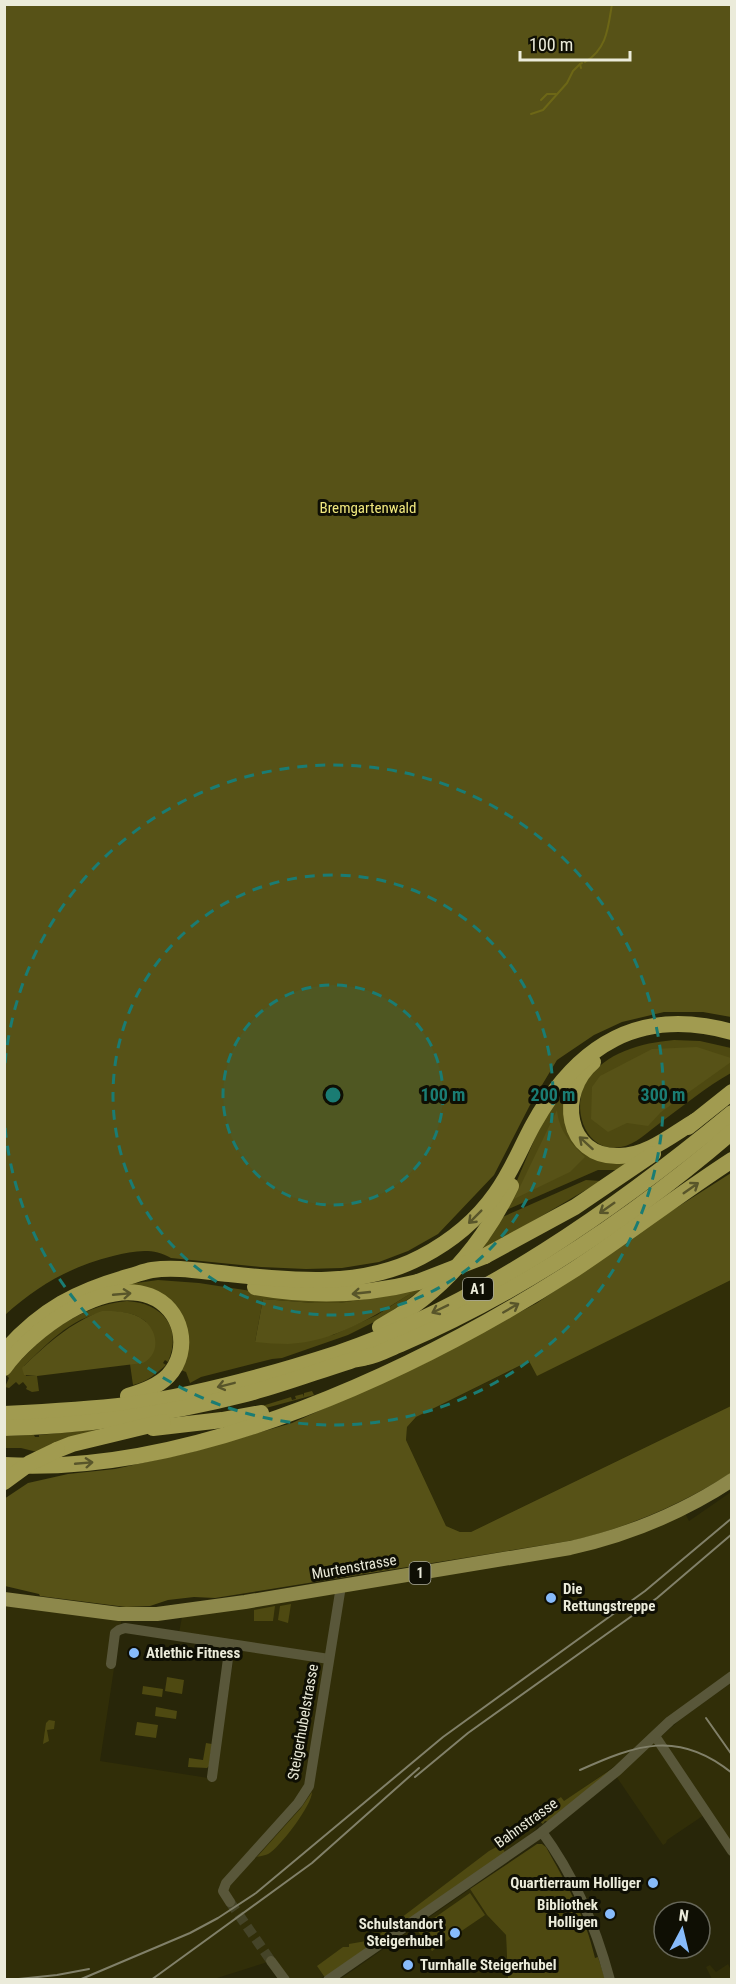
<svg xmlns="http://www.w3.org/2000/svg" width="736" height="1984" font-family="'Roboto Condensed',sans-serif">
<rect width="100%" height="100%" fill="#282609"/>
<g fill="#312e08">
<path d="M731 1280V1406L471 1532H460L446 1526 406 1440 407 1427 416 1417 530 1361 537 1375Z"/>
<path d="M731 1492V1676L619 1763 564 1802 561 1797 542 1808 545 1814 533 1823 536 1829 507 1855 505 1853 320 1979H290L271 1961 214 1979H5L4 1599 122 1616 100 1761 215 1779 236 1642 179 1633 183 1611 254 1602 684 1511 689 1521Z"/>
<path d="M731 1683V1857L704 1815 667 1840 666 1843 663 1845 616 1776 681 1719Z"/>
<path d="M470 1889 487 1915 506 1935 508 1979 339 1980Z"/>
<path d="M728 1964 731 1970V1979H712L706 1967 710 1965 716 1972Z"/>
</g>
<g fill="#4e4911" fill-rule="evenodd">
<path d="M674 1040 700 1041 731 1048V1073C706 1087 683 1106 660 1123 649 1131 635 1145 621 1147 585 1154 571 1108 586 1082 605 1052 641 1043 674 1040Z"/>
<path d="M565 1084 575 1136 629 1161 616 1170H598L504 1211 538 1131Z"/>
<path d="M586 1180 601 1181 470 1258 498 1219Z"/>
<path d="M158 1280 199 1283 270 1294 432 1282 382 1318 348 1335 282 1358 272 1359 201 1377 190 1383 186 1372 181 1370 179 1367 171 1307 122 1285ZM411 1293 377 1315 333 1335 255 1342 263 1299 314 1303H339Z"/>
<path d="M127 1301C162 1303 183 1327 168 1362L165 1360 163 1363 166 1365C157 1373 147 1382 133 1385L130 1364 143 1362 146 1322C138 1315 130 1313 120 1312 80 1308 50 1341 24 1366L26 1376H37L39 1391 32 1392 26 1389 27 1387 23 1382 19 1385 16 1382 9 1388 5 1387 9 1378 7 1376C38 1338 77 1306 127 1301Z"/>
<path d="M312 1391 314 1395 251 1412 262 1406 291 1397 292 1400 296 1399 295 1396 303 1394 304 1397V1393Z"/>
<path d="M101 1429 37 1452 21 1448H5L4 1436 30 1435H34L35 1437H39V1435Z"/>
<path d="M291 1604 288 1623 278 1620 280 1606Z"/>
<path d="M275 1606 273 1621H254V1610Z"/>
<path d="M167 1677 184 1680 182 1694 165 1691Z"/>
<path d="M143 1686 163 1689 162 1697 142 1694Z"/>
<path d="M156 1707 177 1711 176 1719 155 1716Z"/>
<path d="M49 1720 55 1721 54 1729 47 1730 49 1741 43 1744 46 1723Z"/>
<path d="M137 1722 158 1725 156 1738 135 1735Z"/>
<path d="M206 1743 212 1744 209 1766 207 1768 188 1767 189 1758 203 1760Z"/>
<path d="M619 1764 549 1822 545 1821 543 1824 539 1821 534 1824 533 1823 545 1814 542 1808 561 1797 564 1801Z"/>
<path d="M312 1792C312 1805 282 1844 271 1852 268 1855 261 1856 257 1857L301 1808Z"/>
<path d="M537 1844H542L546 1847C566 1883 586 1917 595 1958L598 1957 605 1979H508L506 1935 487 1915 470 1889Z"/>
<path d="M500 1845 507 1855 326 1979 317 1966 343 1947H349V1944L372 1940 489 1851Z"/>
<path d="M470 1893 485 1915 432 1951 417 1930Z"/>
</g>
<g fill="#575217">
<path d="M5 4 731 5V1017L703 1012H664L622 1022 594 1035 557 1060 530 1105 494 1175 438 1234 408 1251 379 1262 342 1268 306 1269 261 1267 171 1258C152 1247 134 1251 113 1256 70 1267 38 1285 5 1315Z"/>
<path d="M697 1047 731 1058V1062L661 1112 648 1126 627 1123 608 1132 591 1119 592 1087 600 1076 652 1049Z"/>
<path d="M557 1110C559 1131 570 1142 585 1157L570 1172 514 1199Z"/>
<path d="M731 1173V1280L537 1376 529 1361 416 1417 407 1427 406 1440 446 1526 460 1532H471L731 1406V1473C682 1504 631 1526 575 1540L215 1598 194 1597 168 1600 150 1606 126 1607 40 1596 39 1594 5 1586 4 1499 28 1483 68 1474 115 1469 192 1452 292 1423 425 1363 537 1303 665 1215Z"/>
<path d="M413 1292C375 1316 334 1342 288 1344 277 1344 266 1343 255 1342L263 1299 314 1303H339Z"/>
<path d="M102 1311C114 1311 128 1311 139 1317 157 1326 163 1353 143 1363L37 1376 24 1375 22 1368 24 1366C48 1343 70 1323 102 1311Z"/>
</g>
<g fill="none" stroke-linecap="round" stroke-linejoin="round">
<g stroke="#6d6716" stroke-width="2">
<path d="M585 62C607 49 608 28 612 4"/>
<path d="M581 68 580 64 582 63"/>
<path d="M541 100 547 94H556"/>
<path d="M531 114 543 110 567 83 573 71 580 64"/>
</g>
<path stroke="#454428" stroke-width="10" stroke-dasharray="10 5" stroke-linecap="butt" d="M230 1902 271 1961"/>
<g stroke="#59573a" stroke-width="10">
<path d="M111 1664 115 1633 119 1630 125 1628 329 1659"/>
<path d="M655 1736 732 1851"/>
<path d="M212 1777 230 1644"/>
<path d="M542 1832C574 1875 596 1928 610 1980"/>
<path d="M230 1902 223 1891 226 1883 298 1803 309 1786 341 1586"/>
<path d="M271 1961 285 1980"/>
<path d="M328 1980 542 1832 617 1771 670 1721 732 1676"/>
</g>
<path stroke="#8d884b" stroke-width="14" d="M4 1599 119 1614H157L245 1602 570 1548C628 1535 682 1513 732 1480"/>
<g stroke="#a19b50" stroke-width="16">
<path d="M593 1062C557 1092 565 1158 619 1156 647 1156 672 1135 695 1121"/>
<path d="M688 1127 732 1092"/>
<path d="M485 1256 575 1207 653 1154"/>
<path d="M255 1287C311 1297 363 1296 418 1282"/>
<path d="M380 1327C439 1295 482 1246 511 1186"/>
<path d="M4 1352C42 1309 77 1291 131 1276 138 1274 145 1271 152 1270 177 1266 205 1272 229 1274 293 1281 362 1288 421 1257 450 1242 477 1220 496 1193 512 1171 521 1147 533 1125 577 1045 640 1006 732 1032"/>
<path d="M4 1368C31 1331 101 1278 150 1296 182 1308 192 1350 168 1376 157 1387 142 1392 128 1396"/>
<path d="M4 1414C45 1412 86 1410 127 1405 198 1395 270 1375 338 1353 480 1305 617 1208 732 1113"/>
<path d="M4 1428C86 1426 167 1414 246 1394 281 1385 315 1372 350 1361 355 1359 361 1359 367 1357 379 1355 390 1348 401 1344 521 1292 633 1217 732 1132"/>
<path d="M153 1428 222 1420 261 1413"/>
<path d="M57 1450 72 1444 163 1422"/>
<path d="M4 1465C194 1476 418 1370 575 1269 628 1234 678 1195 732 1160"/>
</g>
<g stroke="#818069" stroke-width="2">
<path d="M706 1718 732 1755"/>
<path d="M580 1770C636 1745 678 1729 732 1773"/>
<path d="M415 1777 468 1733 657 1598 732 1534"/>
<path d="M9 1980 57 1975 89 1969"/>
<path d="M79 1980 190 1933 218 1918 256 1893 443 1737 645 1591 732 1518"/>
<path d="M151 1980 312 1863 419 1768"/>
</g>
<g stroke="#a19b50" stroke-width="16">
<path d="M418 1282 485 1256"/>
<path d="M4 1482 30 1463 57 1450"/>
</g>
</g>
<defs><path id="oneway-shaft" d="M-6 0H5M1.5-3L5.5 0L1.5 3" fill="none" stroke-width="1.6" stroke-linecap="round" stroke-linejoin="round" transform="scale(1.5)"/></defs>
<g stroke="#58552a">
<use href="#oneway-shaft" transform="translate(586 1143) rotate(-138)"/>
<use href="#oneway-shaft" transform="translate(691 1188) rotate(-35)"/>
<use href="#oneway-shaft" transform="translate(607 1208) rotate(145)"/>
<use href="#oneway-shaft" transform="translate(475 1217) rotate(135)"/>
<use href="#oneway-shaft" transform="translate(361 1293) rotate(174)"/>
<use href="#oneway-shaft" transform="translate(122 1294) rotate(-5)"/>
<use href="#oneway-shaft" transform="translate(511 1308) rotate(-30)"/>
<use href="#oneway-shaft" transform="translate(440 1309) rotate(154)"/>
<use href="#oneway-shaft" transform="translate(226 1385) rotate(166)"/>
<use href="#oneway-shaft" transform="translate(84 1463) rotate(-5)"/>
</g>
<circle cx="333" cy="1095" r="110" fill="#1a7c73" fill-opacity=".12"/>
<g fill="none" stroke="#1a7c73" stroke-width="3" stroke-dasharray="10 8">
<circle cx="333" cy="1095" r="110"/>
<circle cx="333" cy="1095" r="220"/>
<path d="M5 1063A330 330 0 1 1 5 1127"/>
</g>
<g fill="#87bbfb" stroke="#0f0f04" stroke-width="2">
<circle cx="551" cy="1598" r="6"/>
<circle cx="134" cy="1653" r="6"/>
<circle cx="653" cy="1883" r="6"/>
<circle cx="610" cy="1914" r="6"/>
<circle cx="455" cy="1933" r="6"/>
<circle cx="408" cy="1965" r="6"/>
</g>
<g text-anchor="middle" dominant-baseline="central" stroke-width="6" stroke-linejoin="round" paint-order="stroke">
<g fill="#0f0f04" stroke="#a9a99a" stroke-width="1.5">
<rect x="463" y="1278" width="30" height="22" rx="4.5"/>
<rect x="409.5" y="1562" width="21" height="22" rx="4.5"/>
</g>
<g font-size="14" font-weight="bold" fill="#ebebda">
<text x="478" y="1289">A1</text>
<text x="420" y="1573">1</text>
</g>
<g font-size="15" fill="#f0e77e" stroke="#0f0f04">
<text x="368" y="508">Bremgartenwald</text>
</g>
<g font-size="15" fill="#ebebda" stroke="#0f0f04">
<text transform="translate(354 1567) rotate(-10)">Murtenstrasse</text>
<text transform="translate(303 1722) rotate(-80)">Steigerhubelstrasse</text>
<text transform="translate(526 1823) rotate(-36)">Bahnstrasse</text>
</g>
<g font-size="15" font-weight="bold" fill="#ebebda" stroke="#0f0f04" text-anchor="start">
<text x="563" y="1589">Die<tspan x="563" dy="17">Rettungstreppe</tspan></text>
<text x="146" y="1653">Atlethic Fitness</text>
<text x="641" y="1883" text-anchor="end">Quartierraum Holliger</text>
<text x="598" y="1905" text-anchor="end">Bibliothek<tspan x="598" dy="17">Holligen</tspan></text>
<text x="443" y="1924" text-anchor="end">Schulstandort<tspan x="443" dy="17">Steigerhubel</tspan></text>
<text x="420" y="1965">Turnhalle Steigerhubel</text>
</g>
</g>
<circle cx="333" cy="1095" r="9" fill="#1a7c73" stroke="#0f0f04" stroke-width="3"/>
<g font-size="18" text-anchor="middle" font-weight="bold" fill="#1a7c73" stroke="#0f0f04" stroke-width="6" stroke-linejoin="round" paint-order="stroke">
<text x="443" y="1101">100 m</text>
<text x="553" y="1101">200 m</text>
<text x="663" y="1101">300 m</text>
</g>
<rect width="736" height="1984" fill="none" stroke="#ebebda" stroke-width="12"/>
<g transform="translate(682 1930) rotate(7)"><circle r="28" fill="#0f0f04" stroke="#67675a" stroke-width="1.5"/>
<path d="M0-4.5L10 22L0 15L-10 22Z" fill="#87bbfb"/>
<text y="-9" font-size="16" font-weight="bold" text-anchor="middle" fill="#ebebda">N</text>
</g>
<path d="M520 51v9h110v-9" fill="none" stroke="#ebebda" stroke-width="3"/>
<text x="529" y="51" font-size="18" fill="#ebebda" stroke="#0f0f04" stroke-width="4.5" paint-order="stroke">100 m</text>
</svg>
